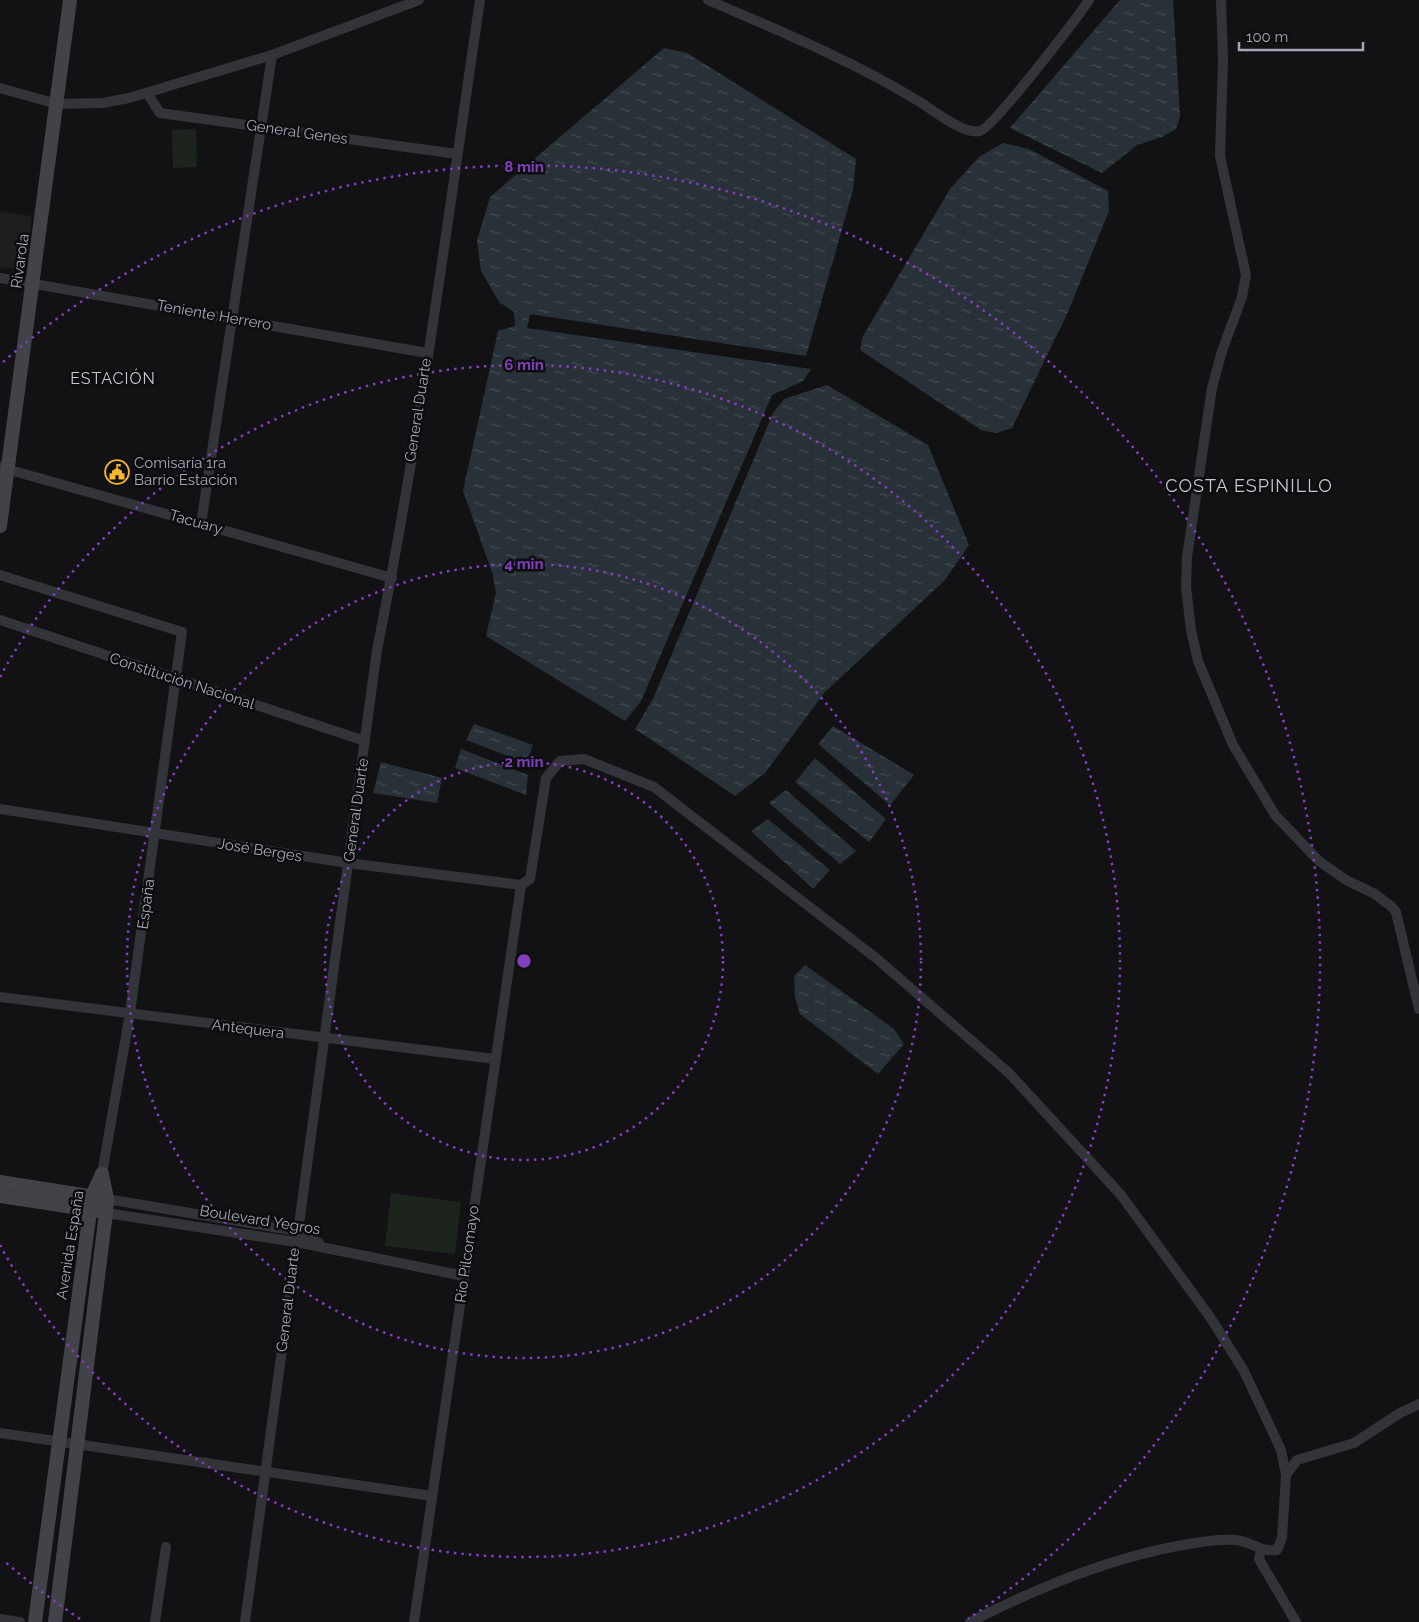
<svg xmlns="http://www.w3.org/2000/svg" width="1419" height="1622" font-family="Raleway,sans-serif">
<defs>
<pattern id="water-ripples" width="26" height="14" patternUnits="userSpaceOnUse" patternTransform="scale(1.25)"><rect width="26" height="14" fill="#293138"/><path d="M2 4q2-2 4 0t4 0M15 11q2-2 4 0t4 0" fill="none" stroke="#454c53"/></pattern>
</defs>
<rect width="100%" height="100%" fill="#121214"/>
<path fill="#1e1e21" d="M0 212 32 216 25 270 0 267Z"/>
<g fill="#1d241e">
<path d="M196 129 197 167 173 168 172 130Z"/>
<path d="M391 1193 461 1202 455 1254 385 1246Z"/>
</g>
<g fill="url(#water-ripples)">
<path d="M1120 0H1173L1180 116 1176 129 1162 137 1137 145 1102 173 1010 128Z"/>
<path d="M664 48 687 53 856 159 853 190 806 356 530 314 527 328 811 369 803 381 772 395 641 701 625 721 486 636 496 593 492 572 463 491 498 331 515 326 514 312 499 302 481 271 477 241 490 197Z"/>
<path d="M1003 143 1029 149 1108 191 1109 211 1068 312 1012 428 996 433 981 430 860 350 863 336 950 189 979 157Z"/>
<path d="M827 385 928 445 969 545 945 580 824 693 765 773 735 796 635 729 653 699 773 413 784 399Z"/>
<path d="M474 724 533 745 526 763 466 740Z"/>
<path d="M833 726 914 775 890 805 818 744Z"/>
<path d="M461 749 528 775 526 795 455 768Z"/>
<path d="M815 758 886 819 869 842 795 782Z"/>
<path d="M381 762 442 778 437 803 373 793Z"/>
<path d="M786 790 856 851 840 864 769 803Z"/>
<path d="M768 819 830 870 813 889 751 831Z"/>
<path d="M805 965 894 1029 904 1044 878 1074 800 1014 795 998 794 976Z"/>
</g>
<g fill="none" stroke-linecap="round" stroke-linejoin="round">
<g stroke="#333439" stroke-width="10">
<path d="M708 0C780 31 853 61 920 102 934 111 964 135 980 131 993 128 1077 18 1089 0"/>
<path d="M1221 0 1223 60 1220 156 1246 275 1242 297 1222 351 1212 388 1187 557 1186 587 1191 630 1198 661 1233 745 1275 815 1319 861 1346 880 1375 894 1392 907 1396 912 1419 1009"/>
<path d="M0 88 57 104 103 103 129 98 272 55 419 0"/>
<path d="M147 93 160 113 457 154"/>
<path d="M0 278 427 353"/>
<path d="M0 467 392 578"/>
<path d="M201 524 272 55"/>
<path d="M0 575 182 632 130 1013 102 1174"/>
<path d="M0 620 365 741"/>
<path d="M0 809 348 863 521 885"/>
<path d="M521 885 530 879 546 778 560 761 584 759 654 787 876 958 1009 1073 1121 1195 1210 1317 1244 1371 1281 1450 1286 1475"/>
<path d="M0 997 495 1059"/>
<path d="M107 1199 297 1231 319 1243"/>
<path d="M106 1213 296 1242 464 1276"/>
<path d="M0 1433 432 1496"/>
<path d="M1261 1550 1259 1559 1263 1566 1296 1622"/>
<path d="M0 1619 20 1622"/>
<path d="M155 1622 166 1547"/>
<path d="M245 1622 377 650C420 435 448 217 480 0"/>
<path d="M414 1622 521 885"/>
<path d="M970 1622C1047 1583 1131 1549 1218 1540 1225 1540 1234 1539 1241 1541 1256 1544 1259 1552 1277 1550L1282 1538 1286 1475 1297 1460 1354 1443 1400 1413 1419 1404"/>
</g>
<g stroke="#414349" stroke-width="14">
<path d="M0 526 70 0"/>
<path d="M0 1182 101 1198"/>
<path d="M0 1196 98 1211"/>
<path d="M35 1622 92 1196 102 1174"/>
<path d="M55 1622 106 1213 107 1199 102 1174"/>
</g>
</g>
<g fill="none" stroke="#813fbe" stroke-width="2.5" stroke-dasharray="2.5 5">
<circle cx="524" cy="961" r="199"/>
<circle cx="524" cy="961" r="397"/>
<path d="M0 677A596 596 0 1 1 0 1245"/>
<path d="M80 1619A794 794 0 0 1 3 1560M3 362A794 794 0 1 1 968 1619"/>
</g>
<defs>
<g id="civic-ring" transform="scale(1.25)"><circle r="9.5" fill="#0d0d0f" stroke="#f4b62a" stroke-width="1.5"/><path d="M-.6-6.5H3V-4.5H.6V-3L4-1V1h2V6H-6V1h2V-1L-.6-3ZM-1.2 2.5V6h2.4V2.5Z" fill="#f4b62a"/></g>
</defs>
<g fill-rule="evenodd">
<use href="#civic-ring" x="117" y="472"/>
</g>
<g text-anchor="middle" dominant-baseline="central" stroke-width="5" stroke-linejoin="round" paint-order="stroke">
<g font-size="15" fill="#a4a8b5" stroke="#0d0d0f">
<text transform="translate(297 132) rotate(8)">General Genes</text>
<text transform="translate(20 261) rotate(-82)">Rivarola</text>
<text transform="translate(214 315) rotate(10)">Teniente Herrero</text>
<text transform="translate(418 410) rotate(-81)">General Duarte</text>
<text transform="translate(196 522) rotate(16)">Tacuary</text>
<text transform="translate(182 681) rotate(18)">Constitución Nacional</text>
<text transform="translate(356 810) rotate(-82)">General Duarte</text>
<text transform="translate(260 850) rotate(9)">José Berges</text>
<text transform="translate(146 904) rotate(-82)">España</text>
<text transform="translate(248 1029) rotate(7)">Antequera</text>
<text transform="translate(260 1220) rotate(9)">Boulevard Yegros</text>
<text transform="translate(70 1245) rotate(-81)">Avenida España</text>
<text transform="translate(467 1254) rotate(-82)">Río Pilcomayo</text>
<text transform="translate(288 1300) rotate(-83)">General Duarte</text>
</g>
<g font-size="15" fill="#a4a8b5" stroke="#0d0d0f" text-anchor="start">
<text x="134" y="463">Comisaría 1ra<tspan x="134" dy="17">Barrio Estación</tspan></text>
</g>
<g font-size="16" letter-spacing="1" fill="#c5c8d1" stroke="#0d0d0f">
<text x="113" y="378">ESTACIÓN</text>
</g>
<g font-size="18" letter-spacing="1" fill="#c5c8d1" stroke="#0d0d0f">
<text x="1249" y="485">COSTA ESPINILLO</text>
</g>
</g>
<circle cx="524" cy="961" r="8" fill="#813fbe" stroke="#0d0d0f" stroke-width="2.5"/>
<g font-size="15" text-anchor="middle" font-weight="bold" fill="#813fbe" stroke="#0d0d0f" stroke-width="5" stroke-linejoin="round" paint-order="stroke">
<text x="524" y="172">8 min</text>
<text x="524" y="370">6 min</text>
<text x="524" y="569">4 min</text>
<text x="524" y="767">2 min</text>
</g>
<path d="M1239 42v8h124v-8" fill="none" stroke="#a4a8b5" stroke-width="2.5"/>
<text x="1246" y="42" font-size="15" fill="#a4a8b5" stroke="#0d0d0f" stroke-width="4" paint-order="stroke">100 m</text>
</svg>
